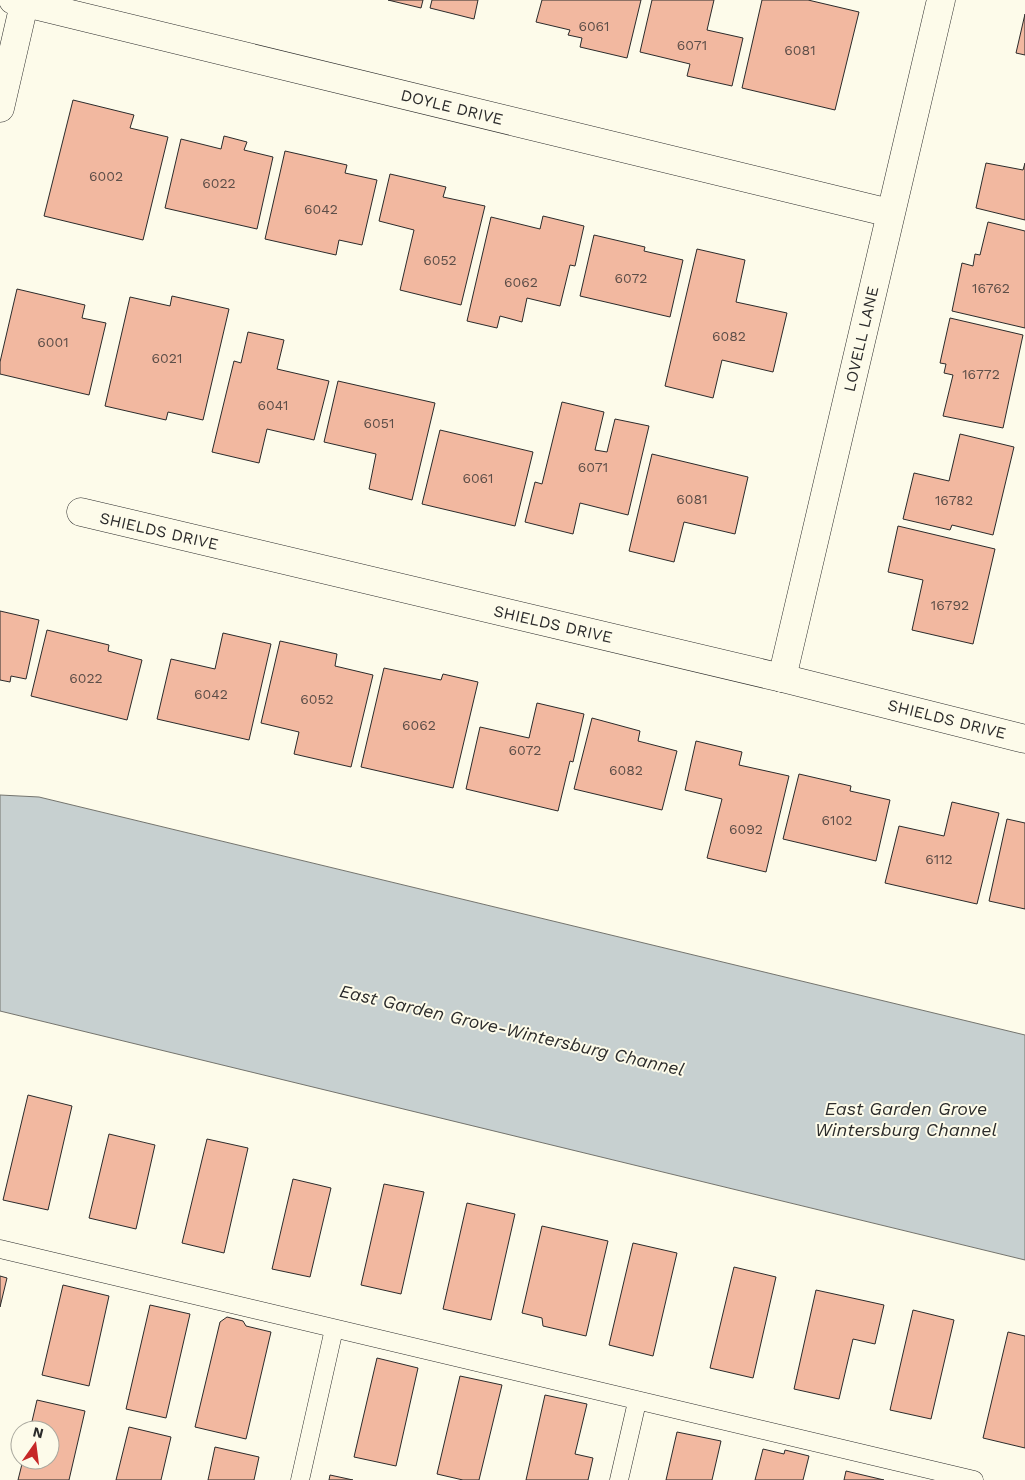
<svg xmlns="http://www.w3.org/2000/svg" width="1025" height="1480" font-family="'Work Sans',sans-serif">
<rect width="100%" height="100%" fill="#fdfbea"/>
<path fill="#c7d0d0" stroke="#74746e" d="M0 795 39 797 1025 1035V1260L0 1011Z"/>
<g fill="#f2b8a0" stroke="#2b2b2b">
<path d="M388 0H423L421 8Z"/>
<path d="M432 0H478L474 19 430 8Z"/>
<path d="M542 0H641L627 58 580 47 582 38 568 35 570 30 536 22Z"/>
<path d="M652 0H714L707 30 743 38 732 86 687 76 690 64 640 52Z"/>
<path d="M762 0H808L859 12 835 110 742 88Z"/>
<path d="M1025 14V55L1016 53Z"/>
<path d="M73 100 134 115 130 128 168 137 143 240 44 216Z"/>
<path d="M224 136 247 142 244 150 273 157 257 229 165 208 181 139 221 149Z"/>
<path d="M285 151 347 165 345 173 377 180 362 245 339 240 336 255 265 239Z"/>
<path d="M986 163 1023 170 1025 163V220L976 208Z"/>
<path d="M390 174 446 187 443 197 485 206 461 305 400 290 414 230 379 221Z"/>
<path d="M543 216 584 226 575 266 570 265 560 306 527 298 522 322 500 316 497 328 467 321 491 217 540 229Z"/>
<path d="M988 222 1025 231V328L952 311 962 263 973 266 975 254 980 255Z"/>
<path d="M594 235 645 247 644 251 683 260 670 317 580 296Z"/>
<path d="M697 249 745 260 736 302 787 313 773 372 722 360 713 398 665 386Z"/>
<path d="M17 289 85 305 82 318 106 323 89 395 0 374V362Z"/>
<path d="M172 296 229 309 203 420 168 412 166 420 105 406 130 297 170 306Z"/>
<path d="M950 318 1023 335 1003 428 943 416 953 375 944 373 946 364 940 363Z"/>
<path d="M248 332 284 340 277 369 329 381 314 440 267 429 259 463 212 452 234 361 241 363Z"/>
<path d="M338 381 435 403 412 500 369 489 376 454 324 442Z"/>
<path d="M562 402 604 412 595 450 607 452 615 419 649 426 628 515 580 503 573 534 525 522 535 482 542 484Z"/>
<path d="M440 430 533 452 515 526 422 504Z"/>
<path d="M960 434 1014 447 993 535 952 525 950 530 903 519 914 473 949 481Z"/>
<path d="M652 454 748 477 735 534 684 522 674 562 629 551Z"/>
<path d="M898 526 995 549 973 644 912 630 923 580 888 572Z"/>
<path d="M0 611 39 620 26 679 11 676 10 682 0 680Z"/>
<path d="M47 630 109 645 108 651 142 660 127 720 31 696Z"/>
<path d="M223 633 271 644 249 740 157 719 171 659 215 669Z"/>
<path d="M280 641 337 654 335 666 373 675 351 767 294 754 299 732 261 723Z"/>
<path d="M384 668 441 680 443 674 478 682 453 788 361 767Z"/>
<path d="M537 703 584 714 573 762 570 761 558 811 466 789 480 727 529 738Z"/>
<path d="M592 718 640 731 638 741 677 751 662 810 574 789Z"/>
<path d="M696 741 742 752 739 765 789 776 766 872 707 858 722 799 685 790Z"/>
<path d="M799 774 851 786 850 791 890 800 876 861 783 839Z"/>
<path d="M952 802 999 813 977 904 885 883 899 826 944 836Z"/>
<path d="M1007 819 1025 823V909L989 901Z"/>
<path d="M28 1095 72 1106 48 1210 3 1200Z"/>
<path d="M109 1134 155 1145 136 1229 89 1218Z"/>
<path d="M207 1139 248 1148 224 1253 182 1243Z"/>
<path d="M293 1179 331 1188 310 1277 272 1269Z"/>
<path d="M384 1184 424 1192 401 1294 361 1285Z"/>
<path d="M467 1203 515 1214 491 1320 443 1309Z"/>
<path d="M542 1226 608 1241 586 1336 543 1326 542 1318 522 1313Z"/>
<path d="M633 1243 677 1253 653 1356 609 1345Z"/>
<path d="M734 1267 776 1277 753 1378 710 1368Z"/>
<path d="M0 1276 7 1278 0 1307Z"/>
<path d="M63 1285 109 1296 89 1386 42 1375Z"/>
<path d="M816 1290 884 1305 875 1344 853 1339 839 1399 794 1389Z"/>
<path d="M150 1305 190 1314 166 1418 126 1409Z"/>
<path d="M913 1310 954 1320 931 1419 890 1410Z"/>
<path d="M227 1317 243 1321 246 1326 271 1332 246 1439 195 1427 220 1322Z"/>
<path d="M1008 1332 1025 1336V1448L983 1438Z"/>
<path d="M377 1358 418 1368 396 1466 354 1457Z"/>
<path d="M460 1376 502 1385 479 1480H463L437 1474Z"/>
<path d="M545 1395 587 1404 575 1454 593 1458 588 1480H526Z"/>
<path d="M37 1400 85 1411 69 1480H18L23 1460H50V1430H30Z"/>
<path d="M129 1427 171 1437 161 1480H116Z"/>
<path d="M677 1432 721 1441 712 1480H666Z"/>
<path d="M215 1447 259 1457 254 1480H208Z"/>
<path d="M763 1449 784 1454 785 1450 809 1456 803 1480H755Z"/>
<path d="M846 1471 884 1480H844Z"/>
<path d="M330 1475 353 1480H329Z"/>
</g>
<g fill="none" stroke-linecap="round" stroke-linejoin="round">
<g stroke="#2b2b2b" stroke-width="19">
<g id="service">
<path d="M0 1249 974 1480"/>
<path d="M300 1480 334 1329"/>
<path d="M619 1480 637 1402"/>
</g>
</g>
<g stroke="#2b2b2b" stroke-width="29">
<g id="minor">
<path d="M13 0 890 213"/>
<path d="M81 512 782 678 1025 739"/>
<path d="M782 678 941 0"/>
</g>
</g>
<g stroke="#2b2b2b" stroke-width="29">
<path id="secondary" d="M0 108 25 0"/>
</g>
<use href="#service" stroke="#fdfbea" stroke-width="18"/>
<use href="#minor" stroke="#fdfbea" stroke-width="28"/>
<use href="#secondary" stroke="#fdfbea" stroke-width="28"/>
</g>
<g text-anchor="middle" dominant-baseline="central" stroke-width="4" stroke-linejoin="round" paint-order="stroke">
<g font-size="14" fill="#5d4e48">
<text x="594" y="26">6061</text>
<text x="692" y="45">6071</text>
<text x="800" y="50">6081</text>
<text x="106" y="176">6002</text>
<text x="219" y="183">6022</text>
<text x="321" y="209">6042</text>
<text x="440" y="260">6052</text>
<text x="631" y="278">6072</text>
<text x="521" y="282">6062</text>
<text x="991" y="288">16762</text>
<text x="729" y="336">6082</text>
<text x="53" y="342">6001</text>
<text x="167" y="358">6021</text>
<text x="981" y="374">16772</text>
<text x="273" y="405">6041</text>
<text x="379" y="423">6051</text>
<text x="593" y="467">6071</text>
<text x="478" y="478">6061</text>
<text x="692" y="499">6081</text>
<text x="954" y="500">16782</text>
<text x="950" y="605">16792</text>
<text x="86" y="678">6022</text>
<text x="211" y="694">6042</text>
<text x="317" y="699">6052</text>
<text x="419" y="725">6062</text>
<text x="525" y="750">6072</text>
<text x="626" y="770">6082</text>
<text x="837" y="820">6102</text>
<text x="746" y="829">6092</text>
<text x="939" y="859">6112</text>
</g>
<g font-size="16" fill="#2b2b2b" stroke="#fdfbea">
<text transform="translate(452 107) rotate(14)">DOYLE DRIVE</text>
<text transform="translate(861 339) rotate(-77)">LOVELL LANE</text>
<text transform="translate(159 531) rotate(13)">SHIELDS DRIVE</text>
<text transform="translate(553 624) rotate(13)">SHIELDS DRIVE</text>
<text transform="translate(947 719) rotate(14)">SHIELDS DRIVE</text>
</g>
<g font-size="18" font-style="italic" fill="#2b2b2b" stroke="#fdfbea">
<text transform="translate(512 1030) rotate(13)">East Garden Grove-Wintersburg Channel</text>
<text x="906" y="1108">East Garden Grove<tspan x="906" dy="21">Wintersburg Channel</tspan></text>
</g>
</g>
<g transform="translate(35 1445) rotate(14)"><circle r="24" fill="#fdfbea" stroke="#a9a89e"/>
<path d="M0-4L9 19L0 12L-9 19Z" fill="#c62828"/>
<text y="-8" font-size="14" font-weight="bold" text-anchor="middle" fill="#2b2b2b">N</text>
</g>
</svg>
